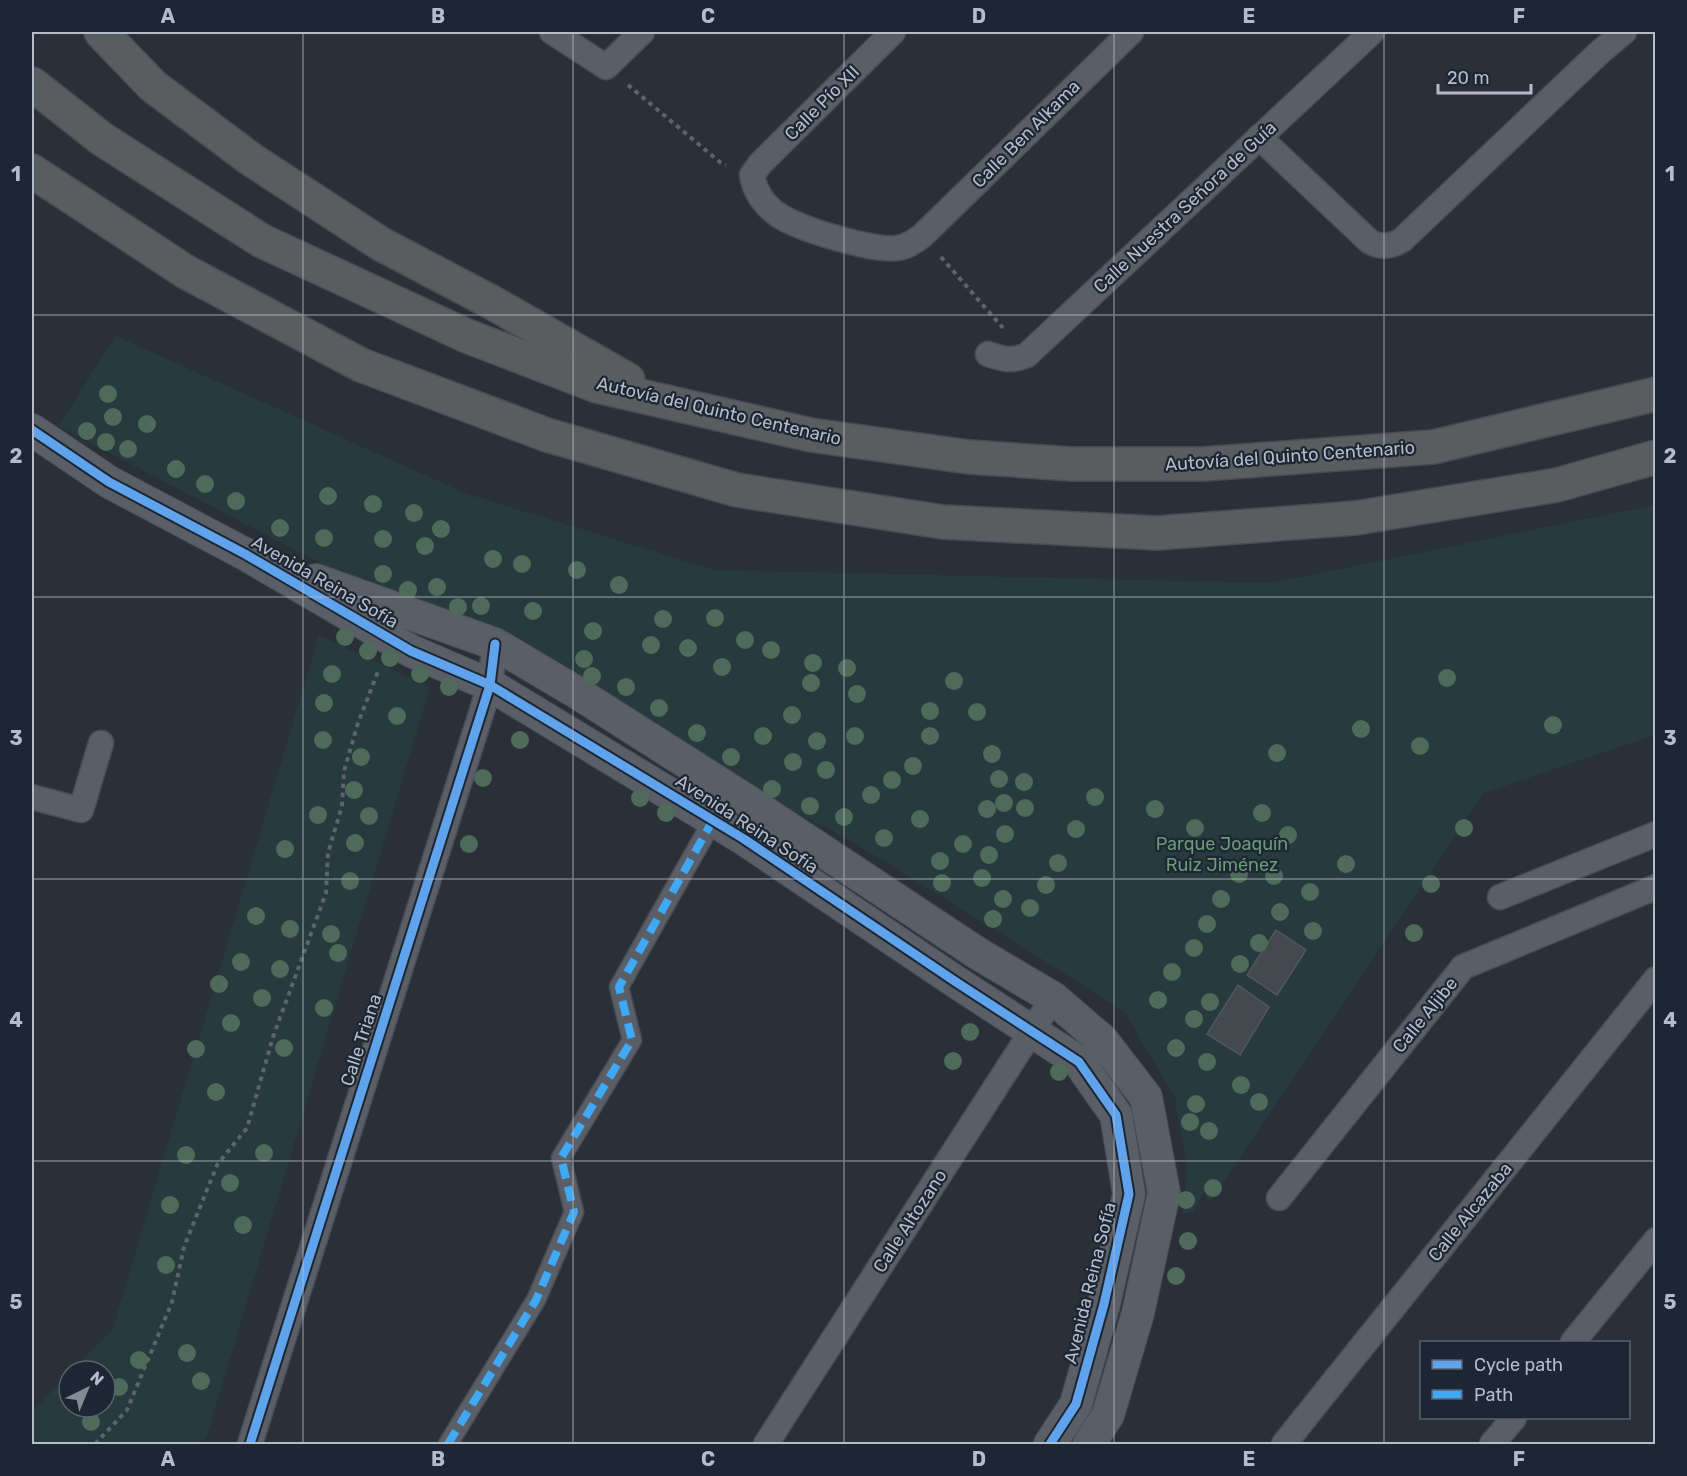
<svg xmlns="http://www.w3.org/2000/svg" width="1687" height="1476" font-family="Rubik,sans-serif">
<rect width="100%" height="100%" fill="#2a3038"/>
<g fill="#273a3e">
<path d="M116 336 465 493 714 570 1271 583 1655 505V735L1484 793 1209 1203 1204 1191 1193 1212 1183 1214 1187 1164 1175 1103 1177 1101 1125 1013 1028 950 851 841 58 426Z"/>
<path d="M319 635 430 687 207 1436 199 1444H32V1412L69 1373V1407H105V1371H71L113 1328Z"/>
</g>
<g fill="#444950" stroke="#52575f" stroke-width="1.5">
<path d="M1276 930 1306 950 1277 995 1247 975Z"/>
<path d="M1238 985 1269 1007 1240 1055 1207 1034Z"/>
</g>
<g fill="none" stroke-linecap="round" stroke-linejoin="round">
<g stroke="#484c53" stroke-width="21">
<path id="pedestrian" d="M448 1444 536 1300 574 1212 561 1158 632 1040 619 987 713 820"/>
</g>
<g stroke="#484c53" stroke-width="27">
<g id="minor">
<path d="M552 32 606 67 642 32"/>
<path d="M893 32 760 164 752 175C755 192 763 204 777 214 795 228 875 252 897 248 907 247 915 241 922 236L1131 32"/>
<path d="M1259 137 1369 241C1380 248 1390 247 1402 240L1600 52 1624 32"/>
<path d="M988 354C1003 359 1012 362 1027 355L1372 32"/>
<path d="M32 797 81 810 101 743"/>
<path d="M1500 897 1656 834"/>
<path d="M1279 1198 1463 967 1656 887"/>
<path d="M1573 1342 1656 1240"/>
<path d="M250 1444 490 685 495 644"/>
<path d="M766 1444 1053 998"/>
<path d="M1284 1444 1656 979"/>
<path d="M1492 1444 1514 1418"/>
</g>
</g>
<g stroke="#484c53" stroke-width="34">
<g id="tertiary">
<path d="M32 430 109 482 245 554 411 651 490 685 744 839 956 982 1079 1062 1116 1115 1129 1194 1104 1304 1076 1404 1050 1444"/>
<path d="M316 580 495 644 576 692 749 802 977 953 1053 998 1102 1040 1146 1097 1164 1193 1138 1313 1108 1415 1089 1444"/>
</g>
</g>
<g stroke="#474c53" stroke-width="36">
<g id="motorway">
<path d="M101 32 153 86 252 160 381 244 493 303 628 380"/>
<path d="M32 84 102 139 262 241 467 336 597 386 811 435 969 457 1072 464H1203L1433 447 1656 394"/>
<path d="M32 171 186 272 361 365 547 435 737 490 943 522 1157 533 1356 518 1557 485 1656 457"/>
</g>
</g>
<g stroke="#5d636a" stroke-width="4" stroke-dasharray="4.5 4.5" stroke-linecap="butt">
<path d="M628 85 721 163 726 165"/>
<path d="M941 257 1003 328"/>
<path d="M95 1444 127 1410 172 1302 184 1247 217 1165 247 1128 273 1037 326 893 328 853 342 806 344 771 358 723 379 669"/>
</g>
<use href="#pedestrian" stroke="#5a5e66" stroke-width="18"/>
<use href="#minor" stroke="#5a5e66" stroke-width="24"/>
<use href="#tertiary" stroke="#5a5e66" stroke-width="32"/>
<use href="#motorway" stroke="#5a5d60" stroke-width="33"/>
<path stroke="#3fa9f5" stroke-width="8" stroke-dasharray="15 8" stroke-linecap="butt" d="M448 1444 536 1300 574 1212 561 1158 632 1040 619 987 713 820"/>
<g stroke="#1d2633" stroke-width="13">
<g id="cycleway">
<path d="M32 430 109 482 245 554 411 651 490 685 744 839 956 982 1079 1062 1116 1115 1129 1194 1104 1304 1076 1404 1050 1444"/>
<path d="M250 1444 490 685 495 644"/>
</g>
</g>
<use href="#cycleway" stroke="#60a3ed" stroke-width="9"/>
</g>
<g fill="#4e6a5a">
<circle cx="108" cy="394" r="9"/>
<circle cx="113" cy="417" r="9"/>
<circle cx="147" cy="424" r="9"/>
<circle cx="87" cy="431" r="9"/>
<circle cx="106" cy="442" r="9"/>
<circle cx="128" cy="449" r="9"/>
<circle cx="176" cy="469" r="9"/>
<circle cx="205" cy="484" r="9"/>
<circle cx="328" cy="496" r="9"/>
<circle cx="236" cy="501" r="9"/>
<circle cx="373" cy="504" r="9"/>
<circle cx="414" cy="513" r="9"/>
<circle cx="280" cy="528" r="9"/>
<circle cx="441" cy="529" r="9"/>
<circle cx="324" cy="538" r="9"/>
<circle cx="383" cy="539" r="9"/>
<circle cx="425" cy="546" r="9"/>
<circle cx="493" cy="559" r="9"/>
<circle cx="522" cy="564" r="9"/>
<circle cx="577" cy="570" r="9"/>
<circle cx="383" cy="574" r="9"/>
<circle cx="619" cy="585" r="9"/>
<circle cx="437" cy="587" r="9"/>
<circle cx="408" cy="590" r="9"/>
<circle cx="481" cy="606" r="9"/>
<circle cx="458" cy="607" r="9"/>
<circle cx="533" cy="611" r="9"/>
<circle cx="715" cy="618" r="9"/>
<circle cx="663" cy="619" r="9"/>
<circle cx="593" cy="631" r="9"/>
<circle cx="345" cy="637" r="9"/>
<circle cx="745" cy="640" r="9"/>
<circle cx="651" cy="645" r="9"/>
<circle cx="688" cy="648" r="9"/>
<circle cx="771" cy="650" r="9"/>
<circle cx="368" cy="651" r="9"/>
<circle cx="390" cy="658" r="9"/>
<circle cx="584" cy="659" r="9"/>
<circle cx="813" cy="663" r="9"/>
<circle cx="722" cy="667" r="9"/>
<circle cx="847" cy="668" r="9"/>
<circle cx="332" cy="674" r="9"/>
<circle cx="420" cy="674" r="9"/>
<circle cx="592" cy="676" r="9"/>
<circle cx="1447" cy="678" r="9"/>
<circle cx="954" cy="681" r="9"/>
<circle cx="811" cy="683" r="9"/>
<circle cx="449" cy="687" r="9"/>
<circle cx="626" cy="687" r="9"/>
<circle cx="857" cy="694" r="9"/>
<circle cx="324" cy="703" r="9"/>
<circle cx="659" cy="708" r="9"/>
<circle cx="930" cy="711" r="9"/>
<circle cx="977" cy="712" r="9"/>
<circle cx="792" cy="715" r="9"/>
<circle cx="397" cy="716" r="9"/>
<circle cx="1553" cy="725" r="9"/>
<circle cx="1361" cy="729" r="9"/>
<circle cx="697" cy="733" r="9"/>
<circle cx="763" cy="736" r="9"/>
<circle cx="855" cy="736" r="9"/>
<circle cx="930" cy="736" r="9"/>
<circle cx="323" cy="740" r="9"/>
<circle cx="520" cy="740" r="9"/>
<circle cx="817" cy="741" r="9"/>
<circle cx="1420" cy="746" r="9"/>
<circle cx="1277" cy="753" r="9"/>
<circle cx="992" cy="754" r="9"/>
<circle cx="361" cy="757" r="9"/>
<circle cx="731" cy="757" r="9"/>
<circle cx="793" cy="762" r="9"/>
<circle cx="913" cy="766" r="9"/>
<circle cx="826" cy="770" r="9"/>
<circle cx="483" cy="778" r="9"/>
<circle cx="999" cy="779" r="9"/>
<circle cx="892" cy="780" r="9"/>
<circle cx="1024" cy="782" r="9"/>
<circle cx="772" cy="789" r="9"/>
<circle cx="354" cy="790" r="9"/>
<circle cx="871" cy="795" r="9"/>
<circle cx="1095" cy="797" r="9"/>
<circle cx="640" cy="798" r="9"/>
<circle cx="1004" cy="803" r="9"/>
<circle cx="810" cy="806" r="9"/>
<circle cx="1025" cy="808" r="9"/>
<circle cx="987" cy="809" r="9"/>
<circle cx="1155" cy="809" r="9"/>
<circle cx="666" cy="813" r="9"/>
<circle cx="1262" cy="813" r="9"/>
<circle cx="318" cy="815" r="9"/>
<circle cx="369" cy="816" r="9"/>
<circle cx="844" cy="817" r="9"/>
<circle cx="920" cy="819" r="9"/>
<circle cx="1195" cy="828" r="9"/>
<circle cx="1464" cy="828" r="9"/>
<circle cx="1076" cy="829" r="9"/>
<circle cx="1005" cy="834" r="9"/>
<circle cx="1288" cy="835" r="9"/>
<circle cx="884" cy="838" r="9"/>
<circle cx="355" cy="843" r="9"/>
<circle cx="469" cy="844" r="9"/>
<circle cx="963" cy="844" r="9"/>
<circle cx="285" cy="849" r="9"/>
<circle cx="989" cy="855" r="9"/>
<circle cx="940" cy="861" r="9"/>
<circle cx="1058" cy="863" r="9"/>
<circle cx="1346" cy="864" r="9"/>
<circle cx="1239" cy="874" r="9"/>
<circle cx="1274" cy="876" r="9"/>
<circle cx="982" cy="878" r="9"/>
<circle cx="350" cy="881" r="9"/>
<circle cx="942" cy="883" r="9"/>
<circle cx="1431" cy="884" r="9"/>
<circle cx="1046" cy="885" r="9"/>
<circle cx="1310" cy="892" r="9"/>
<circle cx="1003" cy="899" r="9"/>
<circle cx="1221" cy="899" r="9"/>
<circle cx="1030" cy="908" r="9"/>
<circle cx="1280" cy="912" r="9"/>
<circle cx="256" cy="916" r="9"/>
<circle cx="993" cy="919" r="9"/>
<circle cx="1207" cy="924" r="9"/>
<circle cx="290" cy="929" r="9"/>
<circle cx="1313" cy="931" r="9"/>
<circle cx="1414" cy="933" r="9"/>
<circle cx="331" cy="934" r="9"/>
<circle cx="1259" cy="943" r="9"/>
<circle cx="1194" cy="948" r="9"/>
<circle cx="338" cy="953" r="9"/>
<circle cx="241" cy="962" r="9"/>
<circle cx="1240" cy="964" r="9"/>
<circle cx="280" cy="969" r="9"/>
<circle cx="1172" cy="972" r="9"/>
<circle cx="219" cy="984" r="9"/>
<circle cx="262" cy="998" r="9"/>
<circle cx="1158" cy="1000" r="9"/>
<circle cx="1210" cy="1002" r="9"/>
<circle cx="324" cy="1008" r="9"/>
<circle cx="1194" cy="1019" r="9"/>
<circle cx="231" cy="1023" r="9"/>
<circle cx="970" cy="1032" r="9"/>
<circle cx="284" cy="1048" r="9"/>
<circle cx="1176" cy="1048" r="9"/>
<circle cx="196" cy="1049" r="9"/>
<circle cx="953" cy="1061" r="9"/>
<circle cx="1207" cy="1062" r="9"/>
<circle cx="1059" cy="1072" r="9"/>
<circle cx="1241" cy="1085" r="9"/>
<circle cx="216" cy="1092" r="9"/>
<circle cx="1259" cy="1102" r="9"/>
<circle cx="1196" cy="1104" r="9"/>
<circle cx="1190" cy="1122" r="9"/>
<circle cx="1209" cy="1131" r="9"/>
<circle cx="264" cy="1153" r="9"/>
<circle cx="186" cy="1155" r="9"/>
<circle cx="230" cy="1183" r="9"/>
<circle cx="1213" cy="1188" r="9"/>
<circle cx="1186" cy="1200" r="9"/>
<circle cx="170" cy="1205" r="9"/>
<circle cx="243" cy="1225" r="9"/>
<circle cx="1188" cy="1241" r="9"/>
<circle cx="166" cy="1265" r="9"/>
<circle cx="1176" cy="1276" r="9"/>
<circle cx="187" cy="1353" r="9"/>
<circle cx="139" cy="1360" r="9"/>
<circle cx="201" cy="1381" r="9"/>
<circle cx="119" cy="1387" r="9"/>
<circle cx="91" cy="1422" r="9"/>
</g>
<path fill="none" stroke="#b4bcc9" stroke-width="1.5" stroke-opacity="0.55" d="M303 32V1444M573 32V1444M844 32V1444M1114 32V1444M1384 32V1444M32 315H1656M32 597H1656M32 879H1656M32 1161H1656"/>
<g text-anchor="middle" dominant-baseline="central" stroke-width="4.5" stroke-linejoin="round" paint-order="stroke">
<g font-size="18" fill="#b4bcc9" stroke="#1d2633">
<text transform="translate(822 103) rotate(-45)">Calle Pío XII</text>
<text transform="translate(1026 134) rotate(-45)">Calle Ben Alkama</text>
<text transform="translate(1185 207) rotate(-43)">Calle Nuestra Señora de Guía</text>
<text transform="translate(719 411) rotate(13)">Autovía del Quinto Centenario</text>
<text transform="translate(1290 456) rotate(-4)">Autovía del Quinto Centenario</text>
<text transform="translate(325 582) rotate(30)">Avenida Reina Sofía</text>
<text transform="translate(747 824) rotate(33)">Avenida Reina Sofía</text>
<text transform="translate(1425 1015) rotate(-51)">Calle Aljibe</text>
<text transform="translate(361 1040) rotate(-72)">Calle Triana</text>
<text transform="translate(1470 1212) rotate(-51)">Calle Alcazaba</text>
<text transform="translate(910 1221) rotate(-57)">Calle Altozano</text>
<text transform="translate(1090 1283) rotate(-76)">Avenida Reina Sofía</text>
</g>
<g font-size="18" fill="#6b9a76" stroke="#1d2633">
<text x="1222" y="844">Parque Joaquín<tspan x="1222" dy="21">Ruiz Jiménez</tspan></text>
</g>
</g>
<rect width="1687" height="1476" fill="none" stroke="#1d2633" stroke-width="66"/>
<rect x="1420" y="1341" width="210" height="78" fill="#1d2633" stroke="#59626f" stroke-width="1.5"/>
<rect x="1432" y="1360" width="30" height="9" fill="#60a3ed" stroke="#59626f" stroke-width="1.5"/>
<text x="1474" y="1371" font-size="18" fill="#b4bcc9">Cycle path</text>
<rect x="1432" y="1390" width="30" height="9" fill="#3fa9f5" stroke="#59626f" stroke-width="1.5"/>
<text x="1474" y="1401" font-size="18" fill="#b4bcc9">Path</text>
<g transform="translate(87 1389) rotate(43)"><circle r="28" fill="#1d2633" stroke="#59626f" stroke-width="1.5"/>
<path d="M0-4.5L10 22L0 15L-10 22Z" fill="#848b96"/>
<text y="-9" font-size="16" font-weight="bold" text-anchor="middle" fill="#b4bcc9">N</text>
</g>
<path d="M1438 84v9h93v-9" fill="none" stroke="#b4bcc9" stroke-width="3"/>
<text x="1447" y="84" font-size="18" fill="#b4bcc9" stroke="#1d2633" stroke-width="4.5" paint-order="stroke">20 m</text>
<rect x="33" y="33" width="1621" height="1410" fill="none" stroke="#b4bcc9" stroke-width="2"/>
<g font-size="20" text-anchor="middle" font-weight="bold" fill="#b4bcc9">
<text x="168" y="23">A</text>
<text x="438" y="23">B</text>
<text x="708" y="23">C</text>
<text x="979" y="23">D</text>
<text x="1249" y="23">E</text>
<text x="1519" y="23">F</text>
<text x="16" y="181">1</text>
<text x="1670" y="181">1</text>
<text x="16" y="463">2</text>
<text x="1670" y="463">2</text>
<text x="16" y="745">3</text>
<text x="1670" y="745">3</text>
<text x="16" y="1027">4</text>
<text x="1670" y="1027">4</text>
<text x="16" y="1309">5</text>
<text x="1670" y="1309">5</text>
<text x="168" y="1466">A</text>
<text x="438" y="1466">B</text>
<text x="708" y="1466">C</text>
<text x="979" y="1466">D</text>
<text x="1249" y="1466">E</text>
<text x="1519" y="1466">F</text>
</g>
</svg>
